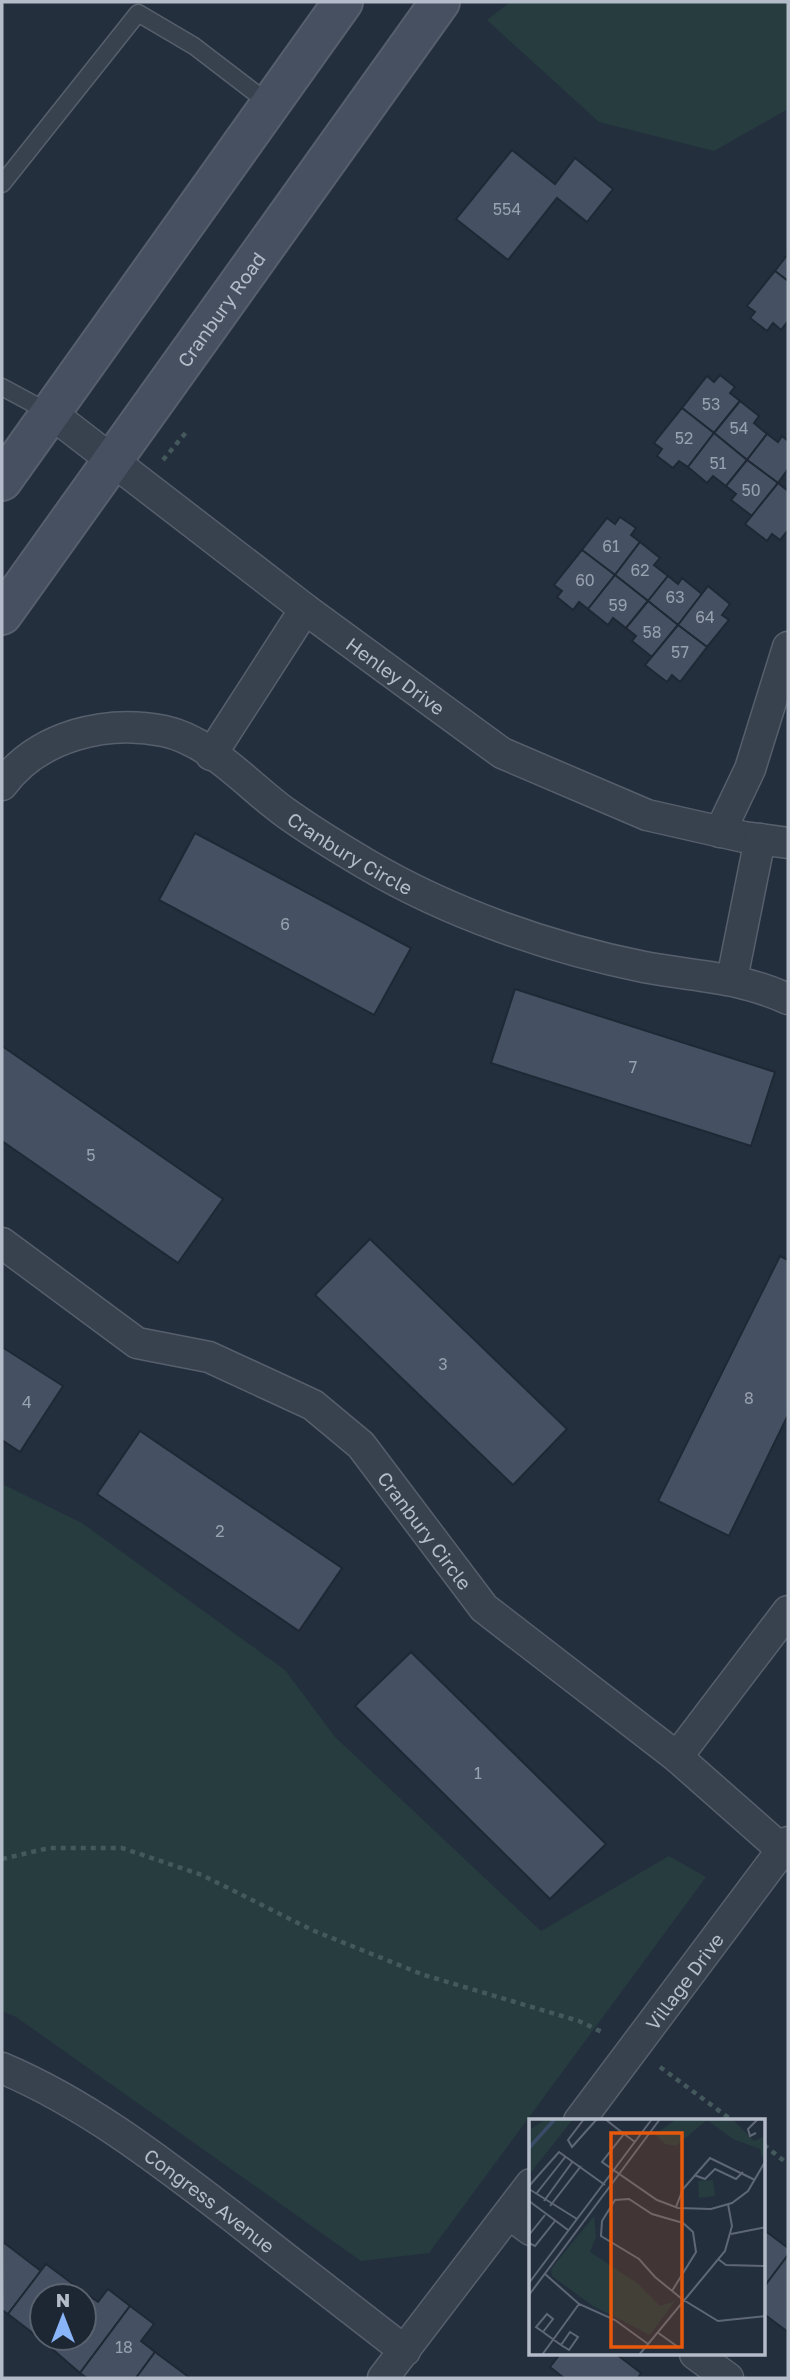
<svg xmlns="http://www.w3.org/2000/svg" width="790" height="2380" font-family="'Golos Text',sans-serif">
<rect width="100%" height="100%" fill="#242f3e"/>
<g fill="#263c3f">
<path d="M510 2H788V109L714 151 599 122 487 20Z"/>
<path d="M2 1484 82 1523 285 1670 335 1737 541 1931 669 1856 706 1877 429 2253 361 2261 16 2017 2 2011Z"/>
</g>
<g fill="#455162" stroke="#1f2835" stroke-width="2">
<path d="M512 150 555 184 575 158 613 189 587 222 557 198 508 260 456 219Z"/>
<path d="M788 254V281L775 271Z"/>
<path d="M775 271 788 281V321L781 330 773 323 767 331 750 318 755 312 747 306Z"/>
<path d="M720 375 735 387 730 393 740 401 714 433 682 408 707 376 714 382Z"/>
<path d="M740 401 759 416 754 423 767 434 747 460 714 433Z"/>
<path d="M682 408 714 433 688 467 679 461 673 468 657 456 662 449 654 443Z"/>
<path d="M714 433 747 460 726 486 713 476 707 483 688 467Z"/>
<path d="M767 434 778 442 782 436 788 441V469L778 483 747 460Z"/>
<path d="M747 460 778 483 752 516 731 500 736 494 726 486Z"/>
<path d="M778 483 788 491V530L780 540 772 534 767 541 745 524Z"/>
<path d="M620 517 636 528 631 535 640 542 615 575 582 550 607 518 615 524Z"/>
<path d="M640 542 660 558 654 565 668 576 648 601 615 575Z"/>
<path d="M582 550 615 575 588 609 579 602 573 610 557 597 562 591 554 585Z"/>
<path d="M615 575 648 601 626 628 613 618 608 625 588 609Z"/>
<path d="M668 576 678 584 682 578 702 594 678 625 648 601Z"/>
<path d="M708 586 730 604 722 615 729 620 707 647 678 625Z"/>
<path d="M648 601 678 625 652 657 632 641 636 636 626 628Z"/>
<path d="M678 625 707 647 680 682 672 675 667 682 645 665Z"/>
<path d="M195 833 411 948 374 1015 159 900Z"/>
<path d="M515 989 775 1072 751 1146 491 1063Z"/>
<path d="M2 1046 223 1199 178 1263 2 1141Z"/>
<path d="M370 1239 567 1429 513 1485 315 1295Z"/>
<path d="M780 1256 788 1260V1415L729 1536 658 1501Z"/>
<path d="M2 1347 63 1386 20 1452 2 1440Z"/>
<path d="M140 1431 342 1568 299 1631 97 1494Z"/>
<path d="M411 1652 606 1844 550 1899 355 1706Z"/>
<path d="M764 2230 788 2248V2255L764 2287Z"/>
<path d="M3 2242 41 2271 8 2314 2 2310Z"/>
<path d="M788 2255V2332L764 2314V2287Z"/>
<path d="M46 2264 81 2290 77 2296H42L43 2341 8 2314Z"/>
<path d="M108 2289 130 2306 80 2373 43 2341 45 2338H84V2296H77L81 2290 98 2302Z"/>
<path d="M130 2306 154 2324 141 2341 155 2352 136 2378H87L80 2373Z"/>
<path d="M155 2352 190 2378H136Z"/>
<path d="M560 2354H616L641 2373 638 2378H564L550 2367Z"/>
</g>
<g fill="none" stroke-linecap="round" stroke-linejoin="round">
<g stroke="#565f6c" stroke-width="19">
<g id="lane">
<path d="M2 184 138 13 194 46 271 105"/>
<path d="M2 387 52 414"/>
</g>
</g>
<g stroke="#565f6c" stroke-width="33">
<g id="street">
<path id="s1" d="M52 414 305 609 502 753 647 815 744 837 788 843"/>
<path d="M211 755 305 609"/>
<path id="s2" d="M2 785C38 736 106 719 164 731 211 741 247 785 286 813 311 831 339 848 366 864 449 913 550 948 644 967 697 977 738 976 788 999"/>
<path d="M720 832 750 769 788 647"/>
<path d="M732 979 760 839"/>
<path id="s3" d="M2 1243 137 1343 209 1357 313 1405 361 1445 484 1608 677 1757 788 1855"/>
<path d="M677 1757 788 1611"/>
<path id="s4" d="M2 2068C87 2104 160 2161 233 2217 290 2262 347 2306 405 2351"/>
<path id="s5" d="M579 2121 788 1842"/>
<path d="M509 2214 531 2230"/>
<path d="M695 2354 728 2378"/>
<path d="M383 2378 531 2184"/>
</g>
</g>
<g stroke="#565f6c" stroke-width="42">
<g id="secondary">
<path d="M2 481 343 2"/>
<path id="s6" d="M2 615 440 2"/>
</g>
</g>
<g stroke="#44595c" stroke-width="4.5" stroke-dasharray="5 5" stroke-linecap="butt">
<path d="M163 460 188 430"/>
<path d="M2 1859 49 1848H122L202 1875 312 1930 424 1975 579 2021 604 2033"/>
<path d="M660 2067 733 2121"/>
<path d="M764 2145 788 2164"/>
</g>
<use href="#lane" stroke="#38414e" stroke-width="16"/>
<use href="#street" stroke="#38414e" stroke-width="30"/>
<use href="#secondary" stroke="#465061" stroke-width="38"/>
</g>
<g text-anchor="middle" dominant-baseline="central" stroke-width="6" stroke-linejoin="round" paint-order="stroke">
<g font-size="16" fill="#98a1af">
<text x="507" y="209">554</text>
<text x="711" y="404">53</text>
<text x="739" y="428">54</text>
<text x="684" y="438">52</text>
<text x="718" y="463">51</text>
<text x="751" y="490">50</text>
<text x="611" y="546">61</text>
<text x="640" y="570">62</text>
<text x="585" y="580">60</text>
<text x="675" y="597">63</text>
<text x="618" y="605">59</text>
<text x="705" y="617">64</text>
<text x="652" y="632">58</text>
<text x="680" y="652">57</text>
<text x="285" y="924">6</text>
<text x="633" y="1067">7</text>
<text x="91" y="1155">5</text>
<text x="443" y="1364">3</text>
<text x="749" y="1398">8</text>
<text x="27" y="1402">4</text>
<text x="220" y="1531">2</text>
<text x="478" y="1773">1</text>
<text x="124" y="2347">18</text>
</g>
<g font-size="19" fill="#b4bcc9" stroke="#1d2633">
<text stroke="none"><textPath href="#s6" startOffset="376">Cranbury Road</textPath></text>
<text stroke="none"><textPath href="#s1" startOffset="432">Henley Drive</textPath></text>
<text stroke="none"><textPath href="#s2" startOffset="404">Cranbury Circle</textPath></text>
<text stroke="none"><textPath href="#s3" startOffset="525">Cranbury Circle</textPath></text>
<text stroke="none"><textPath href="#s5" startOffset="175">Village Drive</textPath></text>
<text stroke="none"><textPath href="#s4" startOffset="247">Congress Avenue</textPath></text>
</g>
</g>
<g transform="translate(529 2119)">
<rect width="236" height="236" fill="#242f3e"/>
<path d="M17 0H44L0 56 2 10ZM148 0H203L225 22 236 17V35L233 39 231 30 204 20 178 1 147 27 136 25 126 15ZM184 61 186 77 170 79 169 62ZM65 97 67 118 61 133 108 164 131 187 146 182 121 216 64 187 23 157 22 150Z" fill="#263c3f"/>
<path fill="none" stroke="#394c67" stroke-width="3.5" d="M0 29 26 0"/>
<path fill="none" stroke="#5e6776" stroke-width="2" d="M55 0 39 21 43 28 68 0M76 0 95 15M227 14 221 17 219 10 229 0M106 23 95 15 73 43 128 81 149 89 182 90 203 84 219 72 237 41M165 56 176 60 186 50 207 60 214 53M0 67 30 33 76 66M0 70 48 100M7 75 37 37M0 82 39 111M15 82 44 42M21 87 52 47M147 88 154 70 181 39 226 61M202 115 237 108M0 116 16 96M0 124 6 127 26 102M189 140 197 146 237 147M16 155 50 185 86 201 119 225M0 164 123 0M143 172 167 133 164 113 154 104 123 95 100 80 86 81 73 102 72 117 110 140 126 158 153 180 189 202 237 197M0 176 131 0M18 195 24 200 14 213 7 208ZM14 213 32 226 40 231 49 218 41 213 32 226M128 213 149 228M13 236 50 185M110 236 196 132 203 107 199 85"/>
<path fill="#e8590c" fill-opacity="0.15" stroke="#e8590c" stroke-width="3.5" d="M82 14H153V228H82Z"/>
<rect width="236" height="236" fill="none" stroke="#b4bcc9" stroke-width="3.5"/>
</g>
<rect width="790" height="2380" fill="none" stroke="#b4bcc9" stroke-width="7"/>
<g transform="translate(63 2317)"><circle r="33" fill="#1d2633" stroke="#59626f" stroke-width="2"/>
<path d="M0-5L12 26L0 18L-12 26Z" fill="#8ab4f8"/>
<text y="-10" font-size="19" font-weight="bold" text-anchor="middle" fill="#b4bcc9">N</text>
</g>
</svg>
